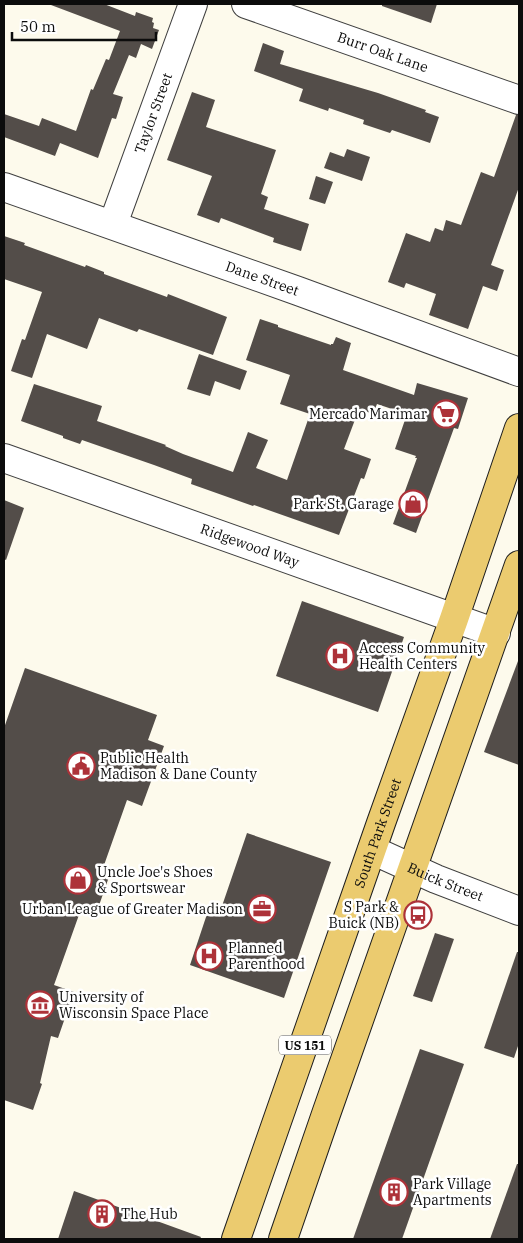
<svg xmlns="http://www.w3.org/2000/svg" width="523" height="1243" font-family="'IBM Plex Serif',serif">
<rect width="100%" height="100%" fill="#fdfaec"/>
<g fill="#534d49">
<path d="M51 4H104L135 16 136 12 153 18 152 22 154 23 153 28 159 30 152 49 141 44 136 58 129 55 113 94 123 97 116 119 112 118 98 158 60 143 55 156 4 137V114L39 126 42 118 76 131 91 89 93 90 106 59 109 60 120 31 51 5Z"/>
<path d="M382 4H437L431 23 382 6Z"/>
<path d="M263 43 284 51 280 64 378 93 426 110 425 112 439 117 430 143 392 130 390 133 363 124 364 120 329 108 328 111 299 101 303 89 254 71Z"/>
<path d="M192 92 215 100 206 127 276 150 261 194 268 197 264 209 309 224 301 251 273 242 274 238 221 218 219 223 197 215 212 176 167 160Z"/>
<path d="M516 115H519V187L491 265 504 270 497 291 483 286 468 329 429 315 436 294 406 283 404 288 388 282 406 233 430 242 435 228 443 231 446 220 461 225 481 172 494 177Z"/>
<path d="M347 149 370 157 362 181 324 168 330 152 344 157Z"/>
<path d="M316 176 333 182 325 204 309 199Z"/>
<path d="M4 236 25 243 24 245 85 267 86 265 104 272V274L167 297 168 294 227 317 213 355 139 329 137 332 99 318 87 349 47 334 32 378 11 371 22 339 25 340 42 292 4 279Z"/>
<path d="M260 319 278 325V327L331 345V344H333L336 337 351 343 343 370 414 395 417 383 468 398 458 429 454 428 416 533 393 524 417 458H415L416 456 395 449 407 414 377 404 373 414 359 409 344 449 371 459 364 479 361 478 339 535 254 505 253 506 191 484 192 479 154 465 82 440 80 444 63 438V436L21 421 34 384 102 406 97 421 166 445 165 446 183 454 233 472 248 432 268 440 256 468 287 480 310 414 280 404 290 375 246 360Z"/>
<path d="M199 354 247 371 240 390 215 381 210 396 187 389Z"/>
<path d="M4 500 24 508 6 560 4 559Z"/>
<path d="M302 601 404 637 378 712 276 676Z"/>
<path d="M518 661 519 662V765L484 752Z"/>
<path d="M25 668 157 715 148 740 164 746 142 806 127 800 103 868 111 871 95 917 80 912 54 985 74 992 58 1038 51 1036 40 1083 42 1084 33 1110 4 1100V728Z"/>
<path d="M247 833 331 862 284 998 190 965 211 902 222 906Z"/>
<path d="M435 933 454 939 432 1002 413 996Z"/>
<path d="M517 952H519V1043L514 1058 484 1048Z"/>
<path d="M420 1049 464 1064 402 1239H353Z"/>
<path d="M517 1164H519V1239H490Z"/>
<path d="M74 1191 201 1237 200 1239H58Z"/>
</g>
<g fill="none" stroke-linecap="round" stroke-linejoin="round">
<g stroke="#3f3f3f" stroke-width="30">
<g id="minor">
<path id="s1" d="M246 4 519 100"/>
<path id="s2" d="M4 187 298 291 519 372"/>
<path id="s3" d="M113 224 193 4"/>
<path id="s4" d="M4 458 496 633"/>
<path id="s5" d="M372 850 436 879 519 911"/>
</g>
</g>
<g stroke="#1d1d1d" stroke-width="30">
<g id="major">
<path id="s6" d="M236 1239 381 823 454 619 519 428"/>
<path d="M283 1239C360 1014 439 790 519 565"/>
</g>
</g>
<use href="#minor" stroke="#fff" stroke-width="28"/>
<use href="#major" stroke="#ebcb6f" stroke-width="28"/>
</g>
<defs>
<g id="supermarket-ring" transform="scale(1.4375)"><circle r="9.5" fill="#fff" stroke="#ad3239" stroke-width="1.5"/><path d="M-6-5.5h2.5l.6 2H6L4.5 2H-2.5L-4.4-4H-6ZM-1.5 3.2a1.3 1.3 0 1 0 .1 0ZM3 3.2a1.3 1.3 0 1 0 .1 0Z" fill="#ad3239"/></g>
<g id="shop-ring" transform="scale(1.4375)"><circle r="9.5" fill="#fff" stroke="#ad3239" stroke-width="1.5"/><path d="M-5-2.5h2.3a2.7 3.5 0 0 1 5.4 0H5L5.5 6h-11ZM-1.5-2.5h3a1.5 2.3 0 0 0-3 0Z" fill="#ad3239"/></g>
<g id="hospital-ring" transform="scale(1.4375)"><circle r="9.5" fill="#fff" stroke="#ad3239" stroke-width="1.5"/><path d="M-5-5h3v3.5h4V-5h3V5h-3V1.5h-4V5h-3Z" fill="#ad3239"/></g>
<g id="civic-ring" transform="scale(1.4375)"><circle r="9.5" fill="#fff" stroke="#ad3239" stroke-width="1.5"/><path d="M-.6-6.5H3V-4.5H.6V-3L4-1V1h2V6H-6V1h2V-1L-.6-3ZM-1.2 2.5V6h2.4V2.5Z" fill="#ad3239"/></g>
<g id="office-ring" transform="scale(1.4375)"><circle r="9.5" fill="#fff" stroke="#ad3239" stroke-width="1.5"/><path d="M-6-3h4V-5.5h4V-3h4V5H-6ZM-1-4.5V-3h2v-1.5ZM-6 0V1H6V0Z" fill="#ad3239"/></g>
<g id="bus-ring" transform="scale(1.4375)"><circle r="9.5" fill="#fff" stroke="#ad3239" stroke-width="1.5"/><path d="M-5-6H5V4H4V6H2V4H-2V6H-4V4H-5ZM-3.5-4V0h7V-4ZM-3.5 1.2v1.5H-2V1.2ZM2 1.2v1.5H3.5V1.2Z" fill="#ad3239"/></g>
<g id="museum-ring" transform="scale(1.4375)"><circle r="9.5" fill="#fff" stroke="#ad3239" stroke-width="1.5"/><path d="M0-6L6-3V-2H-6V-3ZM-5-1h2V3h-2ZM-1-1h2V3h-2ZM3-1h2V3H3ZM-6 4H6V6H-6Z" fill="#ad3239"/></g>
<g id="building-ring" transform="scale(1.4375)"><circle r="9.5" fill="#fff" stroke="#ad3239" stroke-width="1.5"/><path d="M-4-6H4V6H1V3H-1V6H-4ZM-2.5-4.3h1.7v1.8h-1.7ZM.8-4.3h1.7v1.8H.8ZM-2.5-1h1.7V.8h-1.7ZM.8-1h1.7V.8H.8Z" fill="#ad3239"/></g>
</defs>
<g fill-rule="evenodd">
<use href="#supermarket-ring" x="446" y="414"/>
<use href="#shop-ring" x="413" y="504"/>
<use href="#hospital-ring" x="340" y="656"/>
<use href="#civic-ring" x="81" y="766"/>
<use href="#shop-ring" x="78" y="880"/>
<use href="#office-ring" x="262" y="909"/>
<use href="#bus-ring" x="418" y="915"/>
<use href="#hospital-ring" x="209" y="956"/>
<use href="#museum-ring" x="40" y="1005"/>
<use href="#building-ring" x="394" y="1192"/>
<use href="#building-ring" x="102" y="1214"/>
</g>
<g text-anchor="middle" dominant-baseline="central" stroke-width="5" stroke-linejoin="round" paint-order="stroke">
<rect fill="#fff" stroke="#555" stroke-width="1" x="279" y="1035.5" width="52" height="19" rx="4"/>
<g font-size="12" font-weight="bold" fill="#0c0c0c">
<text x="305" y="1045">US 151</text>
</g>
<g font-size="14" fill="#0c0c0c" stroke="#fff">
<text stroke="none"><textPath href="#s1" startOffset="145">Burr Oak Lane</textPath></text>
<text stroke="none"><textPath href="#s3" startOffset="118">Taylor Street</textPath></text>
<text stroke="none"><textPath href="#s2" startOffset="274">Dane Street</textPath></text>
<text stroke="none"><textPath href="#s4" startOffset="261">Ridgewood Way</textPath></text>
<text stroke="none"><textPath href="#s6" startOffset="430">South Park Street</textPath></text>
<text stroke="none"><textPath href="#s5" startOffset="80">Buick Street</textPath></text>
</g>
<g font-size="14" fill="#0c0c0c" stroke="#fff" text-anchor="start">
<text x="427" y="414" text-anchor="end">Mercado Marimar</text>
<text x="394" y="504" text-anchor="end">Park St. Garage</text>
<text x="359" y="648">Access Community<tspan x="359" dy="16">Health Centers</tspan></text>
<text x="100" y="758">Public Health<tspan x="100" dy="16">Madison &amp; Dane County</tspan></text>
<text x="97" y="872">Uncle Joe's Shoes<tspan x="97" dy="16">&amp; Sportswear</tspan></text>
<text x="399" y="907" text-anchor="end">S Park &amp;<tspan x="399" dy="16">Buick (NB)</tspan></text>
<text x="243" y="909" text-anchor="end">Urban League of Greater Madison</text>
<text x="228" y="948">Planned<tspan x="228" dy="16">Parenthood</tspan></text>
<text x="59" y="997">University of<tspan x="59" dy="16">Wisconsin Space Place</tspan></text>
<text x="413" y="1184">Park Village<tspan x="413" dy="16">Apartments</tspan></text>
<text x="121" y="1214">The Hub</text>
</g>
</g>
<rect width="523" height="1243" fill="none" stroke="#0c0c0c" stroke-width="10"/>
<path d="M12 32v8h144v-8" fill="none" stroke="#0c0c0c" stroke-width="2.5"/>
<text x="20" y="32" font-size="15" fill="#0c0c0c" stroke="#ffffff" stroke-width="4" paint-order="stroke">50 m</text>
</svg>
